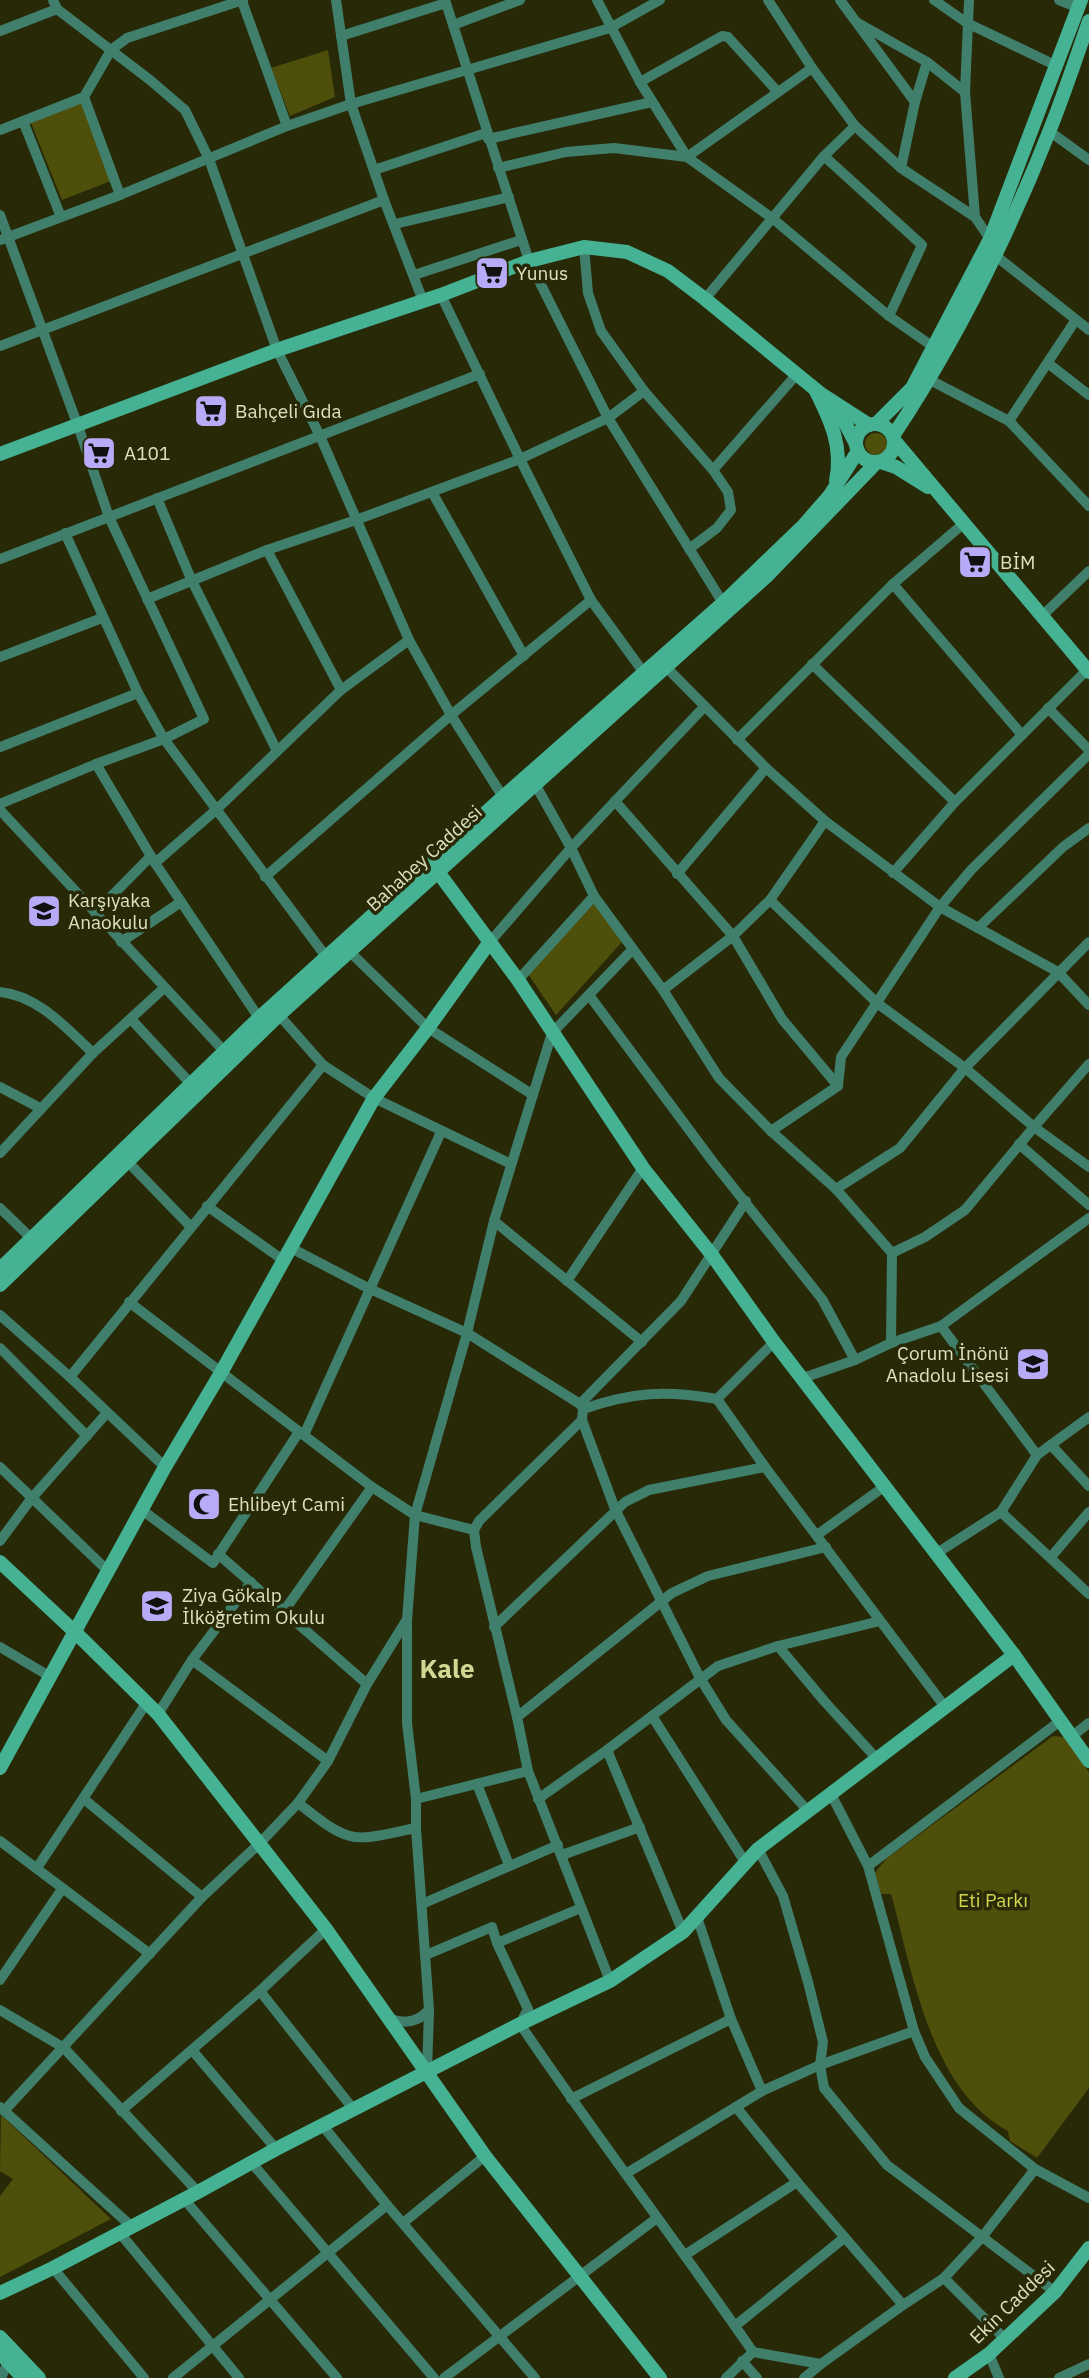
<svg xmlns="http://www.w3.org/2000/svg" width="1089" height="2378" font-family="'IBM Plex Sans',sans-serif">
<rect width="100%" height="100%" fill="#282907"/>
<g fill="#4d4f0b">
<path d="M328 50 335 97 290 116 271 68Z"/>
<path d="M81 101 111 181 62 200 31 123Z"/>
<circle cx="876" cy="444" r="11"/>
<path d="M594 903 622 942 556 1015 528 974Z"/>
<path d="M1053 1736 1064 1737 1089 1772V2088L1037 2158 1010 2141 1008 2131C930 2089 913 1973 891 1894H881L875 1873 886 1859Z"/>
<path d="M1 2115 111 2219 0 2277V2196L13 2179 0 2171Z"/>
</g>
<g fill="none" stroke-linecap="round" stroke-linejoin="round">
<g stroke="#407f6c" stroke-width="10">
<path d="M53 0 57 9 150 80 185 110 209 159 277 350 320 436 409 640 451 715 503 797"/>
<path d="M336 0 351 104 384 200 423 301"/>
<path d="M445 0 529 261 608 418 723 603"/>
<path d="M597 0 640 82 687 157 772 218 889 316 932 346"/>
<path d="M768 0 812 68 855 126 901 168 975 217 990 239"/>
<path d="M840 0 915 102"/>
<path d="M934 0 967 23 1057 66"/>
<path d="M969 0 965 92 975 217"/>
<path d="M1059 0 1079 8"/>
<path d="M242 1 287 126"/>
<path d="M858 23 927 62 965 92"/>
<path d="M453 25 520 0"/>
<path d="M0 31 57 9"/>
<path d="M341 36 446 3"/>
<path d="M640 82 722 36 728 37 777 91"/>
<path d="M84 97 120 195"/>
<path d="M23 121 61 217"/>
<path d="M0 130 84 97 111 50 127 38 243 0"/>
<path d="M1049 131 1089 160"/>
<path d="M488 139 652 102"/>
<path d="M824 156 922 245 889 316"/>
<path d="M498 168 566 152 614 148 687 157 812 68"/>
<path d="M901 168 915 102 927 62"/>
<path d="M374 170 486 133"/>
<path d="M0 215 78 426 109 517 204 719 164 739 96 764 0 804"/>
<path d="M395 224 509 197"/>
<path d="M0 240 120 195 287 126 351 104 610 28 660 0"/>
<path d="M584 247 588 293 601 331 644 391 713 470 728 492 731 510 717 528 689 549"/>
<path d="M996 256 1089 330"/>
<path d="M414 275 521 240"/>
<path d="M441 295 520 459 591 600 644 673"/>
<path d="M705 299 824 156 855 126"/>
<path d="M0 346 384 200"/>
<path d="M1049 364 1089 395"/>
<path d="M930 380 1009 421 1089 506"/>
<path d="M1009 421 1075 321"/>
<path d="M713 470 797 374"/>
<path d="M432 492 524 656"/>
<path d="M157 498 191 579 277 751"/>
<path d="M65 533 138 693 164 739 327 958"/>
<path d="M267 550 341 690"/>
<path d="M0 559 480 374"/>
<path d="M893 584 1022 735"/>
<path d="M147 599 267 550 356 520 520 459 608 418 644 391"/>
<path d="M1043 615 1089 571"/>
<path d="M0 657 102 618"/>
<path d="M812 664 955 802"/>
<path d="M666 667 766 768 825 821 940 907 1058 972 1089 1005"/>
<path d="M1048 708 1089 750"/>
<path d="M737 740 893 584 963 524"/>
<path d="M0 747 138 693"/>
<path d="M96 764 155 863 259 1018"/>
<path d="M535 784 571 848 594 896 663 990 719 1078 771 1131 836 1189 892 1253 891 1343"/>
<path d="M615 801 733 936 782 1019 838 1086"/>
<path d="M0 810 224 1051"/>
<path d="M155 863 217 809 341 690 409 640"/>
<path d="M893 873 955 802 1087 670"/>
<path d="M677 874 766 768"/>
<path d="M265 877 451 715 591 600"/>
<path d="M770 900 877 1003 965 1068 1034 1127 1089 1167"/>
<path d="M95 913 151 856"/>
<path d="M978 928 1063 847 1089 828"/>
<path d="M121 942 181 902"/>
<path d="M489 943 571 848 704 707"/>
<path d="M350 952 428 1028 533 1095"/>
<path d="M518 980 594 896"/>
<path d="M663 990 733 936 770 900 825 821"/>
<path d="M0 992C39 996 66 1028 93 1053"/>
<path d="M589 995 713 1162 822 1299 855 1360"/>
<path d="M279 1015 323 1065 374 1098 511 1164"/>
<path d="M131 1019 190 1083"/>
<path d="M0 1087 40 1108"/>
<path d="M771 1131 838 1086 841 1057 940 907 971 870 1089 754"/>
<path d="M1019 1144 1089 1205"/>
<path d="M0 1153 93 1053 164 988"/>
<path d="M128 1162 190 1226"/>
<path d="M836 1189 900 1148 965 1068 1089 942"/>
<path d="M207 1206 283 1260"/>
<path d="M0 1208 32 1239"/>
<path d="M494 1221 642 1342"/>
<path d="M289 1247 368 1288 467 1333 580 1404 583 1409 582 1420 615 1509 700 1678 726 1720 809 1812"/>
<path d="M892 1253 925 1237 965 1210 1034 1127 1089 1064"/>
<path d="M567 1281 643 1168"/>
<path d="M129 1302 372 1487 415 1515 474 1530"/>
<path d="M0 1315 70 1377 165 1467"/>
<path d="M941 1326 1037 1455"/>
<path d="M0 1348 87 1436"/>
<path d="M70 1377 323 1065"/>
<path d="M803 1378 855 1360 891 1343 941 1326 1089 1218"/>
<path d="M717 1399 774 1342"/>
<path d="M580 1404 681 1301 746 1201"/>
<path d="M583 1409C633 1392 665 1390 717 1399L765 1467 945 1707"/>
<path d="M582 1420 479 1521 474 1530 476 1547 517 1717 528 1771 610 1981"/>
<path d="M304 1435 441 1132"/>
<path d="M1051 1445 1089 1486"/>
<path d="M0 1467 108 1571"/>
<path d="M142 1510 213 1563 299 1432"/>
<path d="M1001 1512 1089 1594"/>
<path d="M817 1535 885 1486"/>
<path d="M0 1541 31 1499 106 1414"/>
<path d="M937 1553 1001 1512 1037 1455 1089 1417"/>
<path d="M218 1554 367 1684"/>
<path d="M1051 1557 1089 1512"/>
<path d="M284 1611 372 1487"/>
<path d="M494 1627 625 1502 649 1490 765 1467"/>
<path d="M778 1646 825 1702 877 1759"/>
<path d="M0 1647 49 1676"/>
<path d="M192 1660 328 1761"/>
<path d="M158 1714 192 1660 251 1582"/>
<path d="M652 1716 745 1862"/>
<path d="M517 1717 672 1593 708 1576 826 1547"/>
<path d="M1071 1737 1089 1723"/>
<path d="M607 1750 683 1932"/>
<path d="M477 1784 509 1865"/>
<path d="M831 1794 868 1866 914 2031 925 2057 959 2108 1035 2169 1089 2198"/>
<path d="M84 1799 202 1897"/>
<path d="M416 1799 528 1771"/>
<path d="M538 1799 607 1750 718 1666 778 1646 880 1621"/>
<path d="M298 1803C313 1814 331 1831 350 1836 366 1841 398 1831 416 1828"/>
<path d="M0 1841 150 1954"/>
<path d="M758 1849 783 1896 808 1982 823 2042 820 2065 824 2088 887 2165 1055 2292"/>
<path d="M562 1855 640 1827"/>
<path d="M868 1866 1060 1721"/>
<path d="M37 1868 147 1702"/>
<path d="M422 1904 558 1845"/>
<path d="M697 1917 731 2019 762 2091"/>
<path d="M497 1943 581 1908"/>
<path d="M426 1955 492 1927 497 1943 528 2009 520 2024C595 2135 677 2242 753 2352L821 2364 903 2305 944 2278 983 2236 1035 2169"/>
<path d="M0 1980 62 1889"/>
<path d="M260 1991 354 2110"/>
<path d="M0 2010 64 2048 198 2192"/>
<path d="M389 2018C404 2025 418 2022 429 2010"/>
<path d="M192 2050 276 2149"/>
<path d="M427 2071 429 2010 416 1828V1799L407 1723V1620L415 1515 467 1333 494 1221 552 1033 632 950"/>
<path d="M571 2099 731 2019"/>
<path d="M0 2107 131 2226"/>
<path d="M736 2107 797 2182 903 2305"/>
<path d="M4 2111 202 1897 259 1844 298 1803 328 1761 367 1684 406 1621"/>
<path d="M121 2111 260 1991 326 1929"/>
<path d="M323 2126 387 2205 535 2378"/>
<path d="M251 2162 434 2378"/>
<path d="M627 2173 762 2091 820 2065 914 2031"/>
<path d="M184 2199 337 2378"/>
<path d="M403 2223 485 2156"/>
<path d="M119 2232 239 2378"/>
<path d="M685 2255 797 2182"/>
<path d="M53 2268 144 2378"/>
<path d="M944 2278 1005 2339"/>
<path d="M735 2326 844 2238"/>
<path d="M989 2354 999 2378"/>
<path d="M742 2361 757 2378"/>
<path d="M1 2378 8 2362"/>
<path d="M173 2378 387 2205"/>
<path d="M444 2378 657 2218"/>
<path d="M726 2378 753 2352"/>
<path d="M804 2378 821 2364"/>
<path d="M1059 2378 1089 2364"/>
</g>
<g stroke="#44b293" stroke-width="14">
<path d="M816 391C831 421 843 447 836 481"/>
<path d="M831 406 844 421 856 444"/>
<circle cx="875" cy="443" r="19"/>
<path d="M876 424 912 388 990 239 1081 0"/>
<path d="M893 436C956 341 1007 238 1049 132 1064 95 1076 58 1089 21"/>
<path d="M894 440 1089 672"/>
<path d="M0 454 277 350 441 295 529 261 584 247 627 252 668 271 705 299 821 394 869 425"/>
<path d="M881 462 896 467 928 487"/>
<path d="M438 872 518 980 643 1168 712 1255 774 1342 1014 1655 1089 1761"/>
<path d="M0 1269 259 1018 503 797 723 603 803 526 830 495 858 451"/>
<path d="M0 1285 279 1015 768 575 877 462"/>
<path d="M0 1562 76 1633 158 1714 326 1929 485 2156 660 2378"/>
<path d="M0 1768 165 1467 222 1371 374 1098 428 1028 489 943"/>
<path d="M0 2293 53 2268 198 2192 276 2149 520 2024 610 1981 683 1932 758 1849 1014 1655"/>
<path d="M0 2337 39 2378"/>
<path d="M0 2353 23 2378"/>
<path d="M955 2378 989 2354 1055 2292 1089 2248"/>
</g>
</g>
<defs>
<g id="supermarket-square" transform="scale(1.75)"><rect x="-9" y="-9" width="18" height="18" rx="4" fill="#b7abf7" stroke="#282907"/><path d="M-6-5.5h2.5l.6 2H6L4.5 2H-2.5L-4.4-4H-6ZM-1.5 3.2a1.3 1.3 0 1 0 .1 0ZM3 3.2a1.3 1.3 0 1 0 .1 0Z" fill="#111"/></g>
<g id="school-square" transform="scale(1.75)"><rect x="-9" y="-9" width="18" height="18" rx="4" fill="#b7abf7" stroke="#282907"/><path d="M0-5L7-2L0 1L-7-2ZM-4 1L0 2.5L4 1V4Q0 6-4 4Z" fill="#111"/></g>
<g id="mosque-square" transform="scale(1.75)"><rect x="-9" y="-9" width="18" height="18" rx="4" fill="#b7abf7" stroke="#282907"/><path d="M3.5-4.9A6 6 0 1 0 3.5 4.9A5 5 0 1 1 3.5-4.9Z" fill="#111"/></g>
</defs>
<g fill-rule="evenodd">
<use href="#supermarket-square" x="492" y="273"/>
<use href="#supermarket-square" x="211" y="411"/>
<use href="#supermarket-square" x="99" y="453"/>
<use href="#supermarket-square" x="975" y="562"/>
<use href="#school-square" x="44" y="911"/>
<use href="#school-square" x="1033" y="1364"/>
<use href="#mosque-square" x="204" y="1504"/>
<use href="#school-square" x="157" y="1606"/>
</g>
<g text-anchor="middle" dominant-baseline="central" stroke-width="7" stroke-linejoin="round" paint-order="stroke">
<g font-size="19" fill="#dee0c0" stroke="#282907" text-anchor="start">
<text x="516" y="273">Yunus</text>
<text x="235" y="411">Bahçeli Gıda</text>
<text x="124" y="453">A101</text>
<text x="1000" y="562">BİM</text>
<text x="68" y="900">Karşıyaka<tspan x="68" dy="22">Anaokulu</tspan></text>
<text x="1009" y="1353" text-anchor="end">Çorum İnönü<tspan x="1009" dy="22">Anadolu Lisesi</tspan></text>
<text x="228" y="1504">Ehlibeyt Cami</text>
<text x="182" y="1595">Ziya Gökalp<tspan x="182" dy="22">İlköğretim Okulu</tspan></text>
</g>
<g font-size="19" fill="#dee0c0" stroke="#282907">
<text transform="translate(424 858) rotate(-42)">Bahabey Caddesi</text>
<text transform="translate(1012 2302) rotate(-44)">Ekin Caddesi</text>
</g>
<g font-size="19" fill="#d1d54f" stroke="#282907">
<text x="993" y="1900">Eti Parkı</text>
</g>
<g font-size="26" font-weight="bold" fill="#d3d794" stroke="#282907">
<text x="447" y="1668">Kale</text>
</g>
</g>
</svg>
